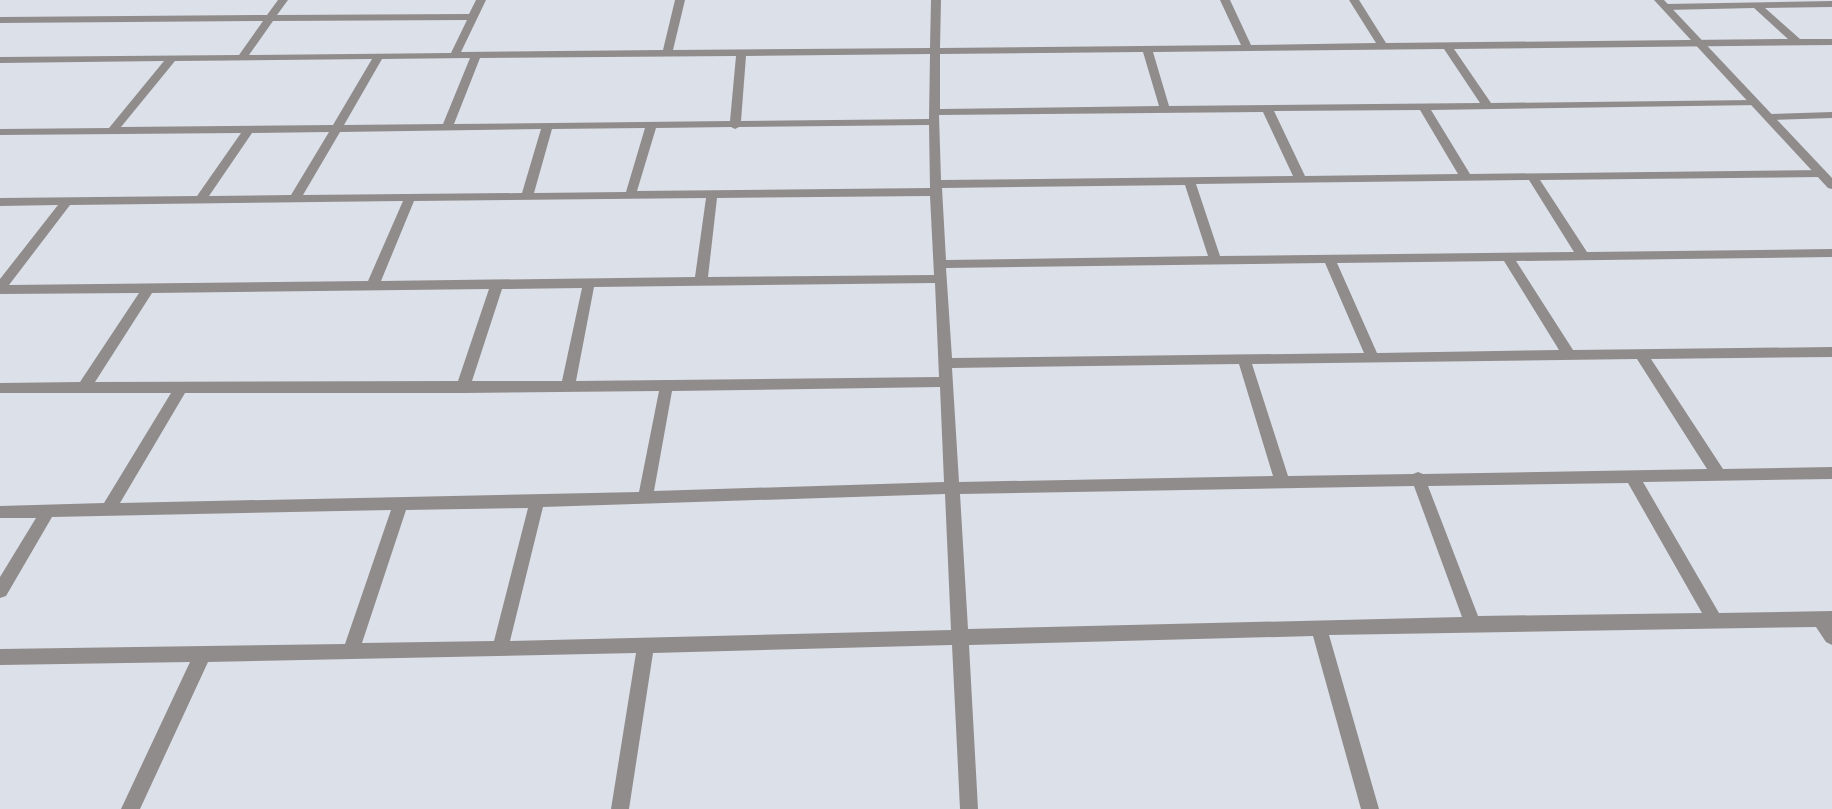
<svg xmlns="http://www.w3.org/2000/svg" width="1832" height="809" font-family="Cabin,sans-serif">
<rect width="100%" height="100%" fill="#dce0e9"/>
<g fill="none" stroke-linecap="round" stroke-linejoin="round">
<g fill="#908c8c" fill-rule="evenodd">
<path d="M278 0H288L277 15 469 14 476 0H486L461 52 663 50 675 0H685L673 50 930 48 931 0H941L940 48 1241 45 1220 0H1230L1251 45 1376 43 1349 0H1359L1386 43 1788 39 1754 8 1666 10 1661 7 1666 4 1832 1V7L1765 8 1800 39H1832V45L1454 49 1491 103 1755 100 1759 101V105L1431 110 1470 174 1825 170V176L1821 177 1540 180 1587 252 1832 249V257L1516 261 1573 350 1832 347V357L1651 359 1723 469 1832 467V479L1643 482 1719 613 1832 611V645L1826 642 1816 627 1329 635 1379 809H1361L1313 636 969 645 978 809H960L952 645 653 653 629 809H611L636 653 208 662 140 809H121L190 662 0 665V649L345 644 391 510 52 517 6 596 0 598V577L36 518H0V506L104 503 171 393H0V383L80 382 139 293 0 294V279L58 205 0 206V198L197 196 241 133 0 135V129L109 128 164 61 0 63V57L239 55 263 21 0 23V17L267 15ZM467 20 451 53 249 55 273 21ZM1444 49 1480 103 1169 106 1153 52ZM1143 52 1159 106 940 109V54ZM930 54 929 119 741 121 746 56ZM736 56 730 121 454 124 480 58ZM470 58 443 124 344 125 382 59ZM372 59 333 125 121 127 175 61ZM1420 110 1458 174 1305 176 1274 111ZM1263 112 1293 176 941 180 939 115ZM929 125 930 188 637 191 656 128 731 127 735 129 739 127ZM645 128 626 192 534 193 552 129ZM541 129 522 193 303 195 340 132ZM329 132 291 195 209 196 252 133ZM1529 180 1574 252 1220 256 1196 184ZM1185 185 1208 256 946 260 942 188ZM930 196 934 275 708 277 717 198ZM706 198 695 277 381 281 414 201ZM403 201 368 281 9 285 70 205ZM1504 261 1559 350 1377 353 1337 263ZM1325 263 1364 353 952 358 946 268ZM935 283 939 377 576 381 594 287ZM582 288 562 381H472L502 289ZM489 289 458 381 95 382 152 293ZM1637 359 1707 469 1423 474 1418 472 1413 474 1288 476 1252 364ZM1239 364 1273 476 959 482 952 368ZM940 387 944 482 654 491 672 391ZM659 391 639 492 120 503 185 393H463ZM1628 483 1702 613 1478 616 1428 486ZM1414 486 1462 617 968 629 960 494ZM945 494 951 630 510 641 543 507ZM528 508 494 641 362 643 406 510Z"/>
<path d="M1832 112V118L1769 120 1764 117 1769 114Z"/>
</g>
<path fill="#908c8c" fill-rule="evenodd" d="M1654 0H1664L1832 178V189L1828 188Z"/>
</g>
</svg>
